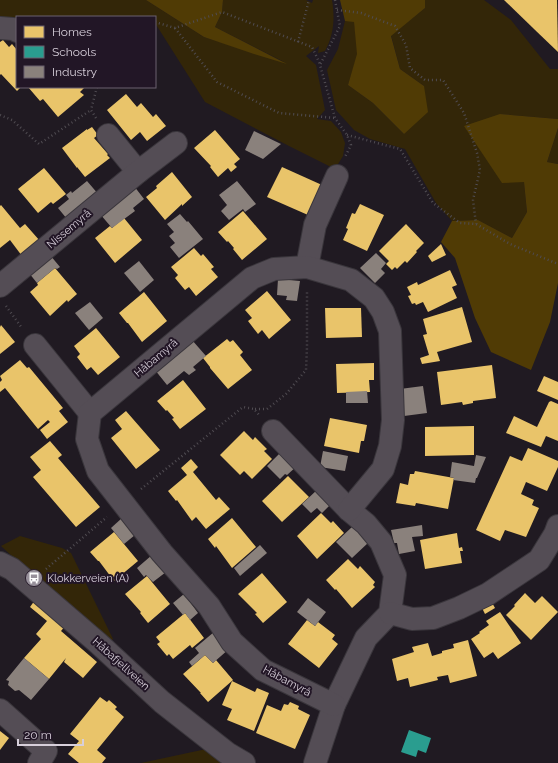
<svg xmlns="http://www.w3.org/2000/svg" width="558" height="763" font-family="Raleway,sans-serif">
<rect width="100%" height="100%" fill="#201a22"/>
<g fill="#332608">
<path d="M0 0H146L204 37 284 62 215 27 222 12 223 0H306L312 3 313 0H332C335 18 334 35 325 51L318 53 319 46 306 56 316 65 325 110 317 119 331 121 341 132 345 143 343 156 335 169 289 146 205 102 155 23V17H17V27L0 23Z"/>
<path d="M425 0H484L511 20 550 69H558V119L500 114 524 182 527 212 512 238 478 220 452 221 436 203 405 149 370 139 354 130 336 110 327 70 338 49 345 21H354L358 54 348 85 373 103 404 134 424 86 400 69 391 35 425 8Z"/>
<path d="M558 128V164L547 162Z"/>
<path d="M20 536 62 548 71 553 113 639 108 644 1 546Z"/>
<path d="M211 748 232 763H141Z"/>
</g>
<g fill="#503b05">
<path d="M146 0H223L222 12 215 27 287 64 254 54 204 37Z"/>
<path d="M340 0H425V8L391 36 400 69 424 86 428 112 404 134 373 103 348 85 357 54 354 22 345 21Z"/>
<path d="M500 114 558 119V128L547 162 558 164V283L550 322 531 370 491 352 475 318 455 258 441 242 452 221 478 220 512 238 527 212 524 182 502 183 464 126Z"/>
</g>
<g fill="#e9c46a">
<path d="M504 0H557L558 52 534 29Z"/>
<path d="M3 40 9 47 12 44 17 50V55L16 56 17 57V87H21L17 91 1 74 0 75V42Z"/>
<path d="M28 87H83L84 88 80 92 84 95 58 117 43 99 40 101Z"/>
<path d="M126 94 137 107 141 103 153 117 156 114 166 126 147 141 140 132 131 140 107 110Z"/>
<path d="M92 127 98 135 94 138 108 154 107 155 110 158 85 177 77 167V168L62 148 87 129V130Z"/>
<path d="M215 130 240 159 234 164 237 167 231 172 228 168 218 177 210 167 211 166 194 148Z"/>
<path d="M282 167 322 185 308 215 267 197Z"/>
<path d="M44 168 66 194 53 204 51 202 38 213 18 189Z"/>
<path d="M172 172 192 197 182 206V204L165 220 146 197 157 188 156 186Z"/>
<path d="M360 204 384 215 367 251 343 240 348 229 346 228 352 213 355 214Z"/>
<path d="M1 205 20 228 25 224 40 241 22 256 10 240 0 248V206Z"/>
<path d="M243 211 267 239 242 260 233 249 234 248 228 241 227 242 218 232Z"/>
<path d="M124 218 142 240 115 263 95 238 110 226 112 228Z"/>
<path d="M406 224 424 243 416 251 417 252 407 263 405 261 397 269 395 267 392 270 386 264 389 261 379 251Z"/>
<path d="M441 244 446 255 432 262 428 256Z"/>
<path d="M194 248 201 256 203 254 214 267 211 269 218 277 196 296 189 287 185 290 175 278 178 275 171 267Z"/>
<path d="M55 268 77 294 68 302 67 300 50 316 30 292 38 285 37 283Z"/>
<path d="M450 270 457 285 452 287 457 298 428 312 423 302 416 305 415 303 412 304 408 296 411 295 407 287 417 282 418 285Z"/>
<path d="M267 291 291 320 269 339 262 330 258 334 248 321 252 318 245 310Z"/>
<path d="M144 292 167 321 142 342 128 323H127L119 313Z"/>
<path d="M462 307 472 342 437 352 440 361 422 364 420 358 429 355 423 335 427 334 423 319Z"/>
<path d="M325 308H361L362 337 326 338Z"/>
<path d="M1 325 15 342 0 354V327Z"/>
<path d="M96 328 120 357 98 375 91 367 87 370 77 357 80 354 74 346Z"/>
<path d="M227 339 230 342 233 340 243 352 240 355 252 370 228 389 210 368V367L203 358Z"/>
<path d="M20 360 27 368 29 367 63 408 59 411 68 422 47 439 40 430 50 422 48 420 38 429 5 388 0 392V382L2 380 0 376Z"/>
<path d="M374 363V380H369L370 392 337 393 336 364Z"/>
<path d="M492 365 496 398 473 401V403L463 405 462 402 441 405 437 372Z"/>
<path d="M544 376 558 382V400L537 391Z"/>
<path d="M183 380 206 409 180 429 172 419 174 418 167 410 166 411 157 401Z"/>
<path d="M551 401 558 404V441L546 436 541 447 506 433 514 416 537 427 549 402Z"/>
<path d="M126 411 160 450 136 469 111 438 122 429 115 420Z"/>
<path d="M330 418 367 425 364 441H361L359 453 324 446Z"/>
<path d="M474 426V455L425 456V427Z"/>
<path d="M244 431 253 440 255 437 267 449 264 451 272 459 252 479 244 471 240 475 220 455Z"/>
<path d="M50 441 62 455 58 458 100 507 76 527 33 477 41 470 30 457Z"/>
<path d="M528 448 558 461V467L547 491 526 482 521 494 534 500 532 505 539 508 526 537 505 530 500 541 476 530 510 456 522 461Z"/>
<path d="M191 459 198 467 193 472 216 500 219 497 230 509 206 529 196 517 192 521 177 500 176 501 168 491 187 475 181 468Z"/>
<path d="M415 471 454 478 448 509 416 503 415 506 396 503 400 483 408 485 410 474H414Z"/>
<path d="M288 476 309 497 282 522 262 501Z"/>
<path d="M321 513 331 523 333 521 344 533 317 559 297 536Z"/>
<path d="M232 518 256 547 232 568 216 546 215 548 208 539Z"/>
<path d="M114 532 138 561 114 581 99 561H98L90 552Z"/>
<path d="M457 533 459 548 462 547 463 551H460L462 563 425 569 420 540Z"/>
<path d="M348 559 358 569 360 566 375 582 373 585 375 587 352 608 336 589 335 590 326 580Z"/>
<path d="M262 573 287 602 263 623 255 614 257 613 238 594Z"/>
<path d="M147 576 170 604 148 623 140 613 141 612 125 594Z"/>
<path d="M525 593 535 603 542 596 558 612 531 640 506 615 515 606 514 605Z"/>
<path d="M35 600 66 625 61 631 97 662 83 678 64 662 66 658 49 679 24 658 41 639 36 634 47 621 30 607Z"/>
<path d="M491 601 495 608 485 614 481 606Z"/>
<path d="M500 612 521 643 498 659 493 652 484 658 471 639 480 633 479 632 489 625 486 621Z"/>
<path d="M185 613 204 638 192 648 190 645 173 659 169 654 167 656 157 644 160 642 156 637Z"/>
<path d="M307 620 315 626 318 622 335 635 332 639 338 644 319 668 288 644Z"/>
<path d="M468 640 477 676 450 683 448 675 437 677 438 680 410 687 408 678 397 681 392 659 414 652 412 647 428 643 432 656 442 653V651L454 648 453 644Z"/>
<path d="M205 655 213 663 216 660 233 680 208 702 200 693H201L183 674Z"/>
<path d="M232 681 255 692 257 688 269 693 254 731 227 720 232 709 222 705Z"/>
<path d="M100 697 107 702 109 700 117 707 115 709 124 717 97 750 106 758 102 763H79L68 754 79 741 70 734Z"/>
<path d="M290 702 299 706 298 709 310 715 295 749 256 733 267 705 281 711 284 704 288 705Z"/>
<path d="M0 731 9 738 0 750Z"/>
</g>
<path fill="#2a9d8f" d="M409 730 431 738 426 753 418 750 416 757 401 752Z"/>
<g fill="#8a817c">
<path d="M254 131 281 144 263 159 245 150Z"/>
<path d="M87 181 99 195 67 219 58 208 69 199 66 195 71 191 72 193Z"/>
<path d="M237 181 256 204 245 212 243 209 229 220 221 211 227 205 219 195Z"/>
<path d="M134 186 144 199 133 208 135 211 112 228 100 214Z"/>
<path d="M180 214 187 222 188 221 203 239 179 258 170 247 175 243 169 236 174 232 167 224Z"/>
<path d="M376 253 386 263 381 269 385 273 375 283 360 268Z"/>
<path d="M50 255 60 267 57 269 55 268 37 283 29 273Z"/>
<path d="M139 261 154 280 140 292 124 273Z"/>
<path d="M278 279 300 281 297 301 286 300 287 296 277 295Z"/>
<path d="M90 302 103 318 89 330 75 313Z"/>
<path d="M192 340 206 356 193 367 196 370 189 375 184 371 167 385 155 370Z"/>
<path d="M423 386 427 413 404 416 400 389Z"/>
<path d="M367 391 368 403H346V392Z"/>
<path d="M282 451 297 466 287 475 285 474 280 479 267 466Z"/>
<path d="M323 451 348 456 345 471 320 467Z"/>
<path d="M476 455 486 457 477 478H476L475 483 453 480 454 478 450 477 452 462 474 466Z"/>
<path d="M318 489 331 504 322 513 317 508 311 513 302 504Z"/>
<path d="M122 518 135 535 124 544 111 528Z"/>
<path d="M422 525 423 536 412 537 415 551 399 554 397 543H394L391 530Z"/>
<path d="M353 526 369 542 352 558 336 542Z"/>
<path d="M260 545 267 553 240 576 234 568Z"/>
<path d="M152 555 166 572 153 582 146 575 144 577 137 568Z"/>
<path d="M184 594 198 613 190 620 185 613 183 615 173 603Z"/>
<path d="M308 598 326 612 315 626 297 612Z"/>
<path d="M214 632 229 649 213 663 205 655 192 666 189 662 199 653 195 648Z"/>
<path d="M24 658 49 679 31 700 19 690 15 691 8 685 9 681 6 680Z"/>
</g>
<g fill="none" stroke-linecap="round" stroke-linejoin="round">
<g stroke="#3a363c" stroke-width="24">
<g id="minor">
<path d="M0 28 13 29 17 31"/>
<path d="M108 135 138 172"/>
<path d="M307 267 315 225 337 176"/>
<path d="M0 286 138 172 176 143"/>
<path d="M35 345 90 413"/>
<path d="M273 431 349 510 366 524 381 542 395 575 390 613 366 638 334 705 315 763"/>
<path d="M0 563 12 569 98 643 162 702 227 753 244 763"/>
<path d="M390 613 412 619 433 618 459 608 488 594 539 560 555 534 558 526"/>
<path d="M334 705 263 670 232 642 209 606 162 553 98 471 87 439 90 413 252 278 274 269 307 267 351 280 374 298 383 312 390 331 393 420 390 446 383 469 349 510"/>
<path d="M0 710 46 751 39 763"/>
</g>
</g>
<g stroke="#504c52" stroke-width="2.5" stroke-dasharray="1 3" stroke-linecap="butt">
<path d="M335 0 340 26 320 65 335 118 347 135 351 145 345 157"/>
<path d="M337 10 361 13 395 26 406 45 410 68 425 80H443L464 113 477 153 480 170 473 200 476 224"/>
<path d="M155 22 175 28 222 12 312 47 320 64"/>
<path d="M175 28 217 82 279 113 335 118"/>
<path d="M298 42 309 0"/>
<path d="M0 115 12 120 39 144 91 110"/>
<path d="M96 118 91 110 97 87"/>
<path d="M347 135 400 149 433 203 460 223 476 224 510 244 558 264"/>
<path d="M6 306 22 328"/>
<path d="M255 409H267L286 394 306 370 307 347V291"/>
<path d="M141 489 243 407 254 409 260 416"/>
<path d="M46 569 107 517"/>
</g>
<use href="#minor" stroke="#544d55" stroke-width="22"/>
</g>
<defs>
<g id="bus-disc" transform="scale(0.9)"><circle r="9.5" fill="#97909a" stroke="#221626"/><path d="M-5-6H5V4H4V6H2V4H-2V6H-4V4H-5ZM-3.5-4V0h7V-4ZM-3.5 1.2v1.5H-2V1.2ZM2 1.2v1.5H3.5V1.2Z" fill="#fff"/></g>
</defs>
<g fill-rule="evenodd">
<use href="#bus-disc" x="34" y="578"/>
</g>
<g text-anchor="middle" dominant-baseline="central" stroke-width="4" stroke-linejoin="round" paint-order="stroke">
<g font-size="11" fill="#d7cfda" stroke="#221626">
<text transform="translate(69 229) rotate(-40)">Nissemyrå</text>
<text transform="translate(156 358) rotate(-40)">Håbamyrå</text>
<text transform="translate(121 664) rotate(42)">Håbafjellveien</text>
<text transform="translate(287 681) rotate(28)">Håbamyrå</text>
</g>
<g font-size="11" fill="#d7cfda" stroke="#221626" text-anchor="start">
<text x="47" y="578">Klokkerveien (A)</text>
</g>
</g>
<rect x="16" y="16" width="140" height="72" fill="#221626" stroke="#6a606e"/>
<rect x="24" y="26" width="20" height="12" fill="#e9c46a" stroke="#6a606e"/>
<text x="52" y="36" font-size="12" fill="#d7cfda">Homes</text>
<rect x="24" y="46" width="20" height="12" fill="#2a9d8f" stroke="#6a606e"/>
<text x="52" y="56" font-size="12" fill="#d7cfda">Schools</text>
<rect x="24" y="66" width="20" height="12" fill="#8a817c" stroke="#6a606e"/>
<text x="52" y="76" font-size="12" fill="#d7cfda">Industry</text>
<path d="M18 739v6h65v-6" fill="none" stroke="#d7cfda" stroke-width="2"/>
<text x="24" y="739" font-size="12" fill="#d7cfda" stroke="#221626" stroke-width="3" paint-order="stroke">20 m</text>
</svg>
